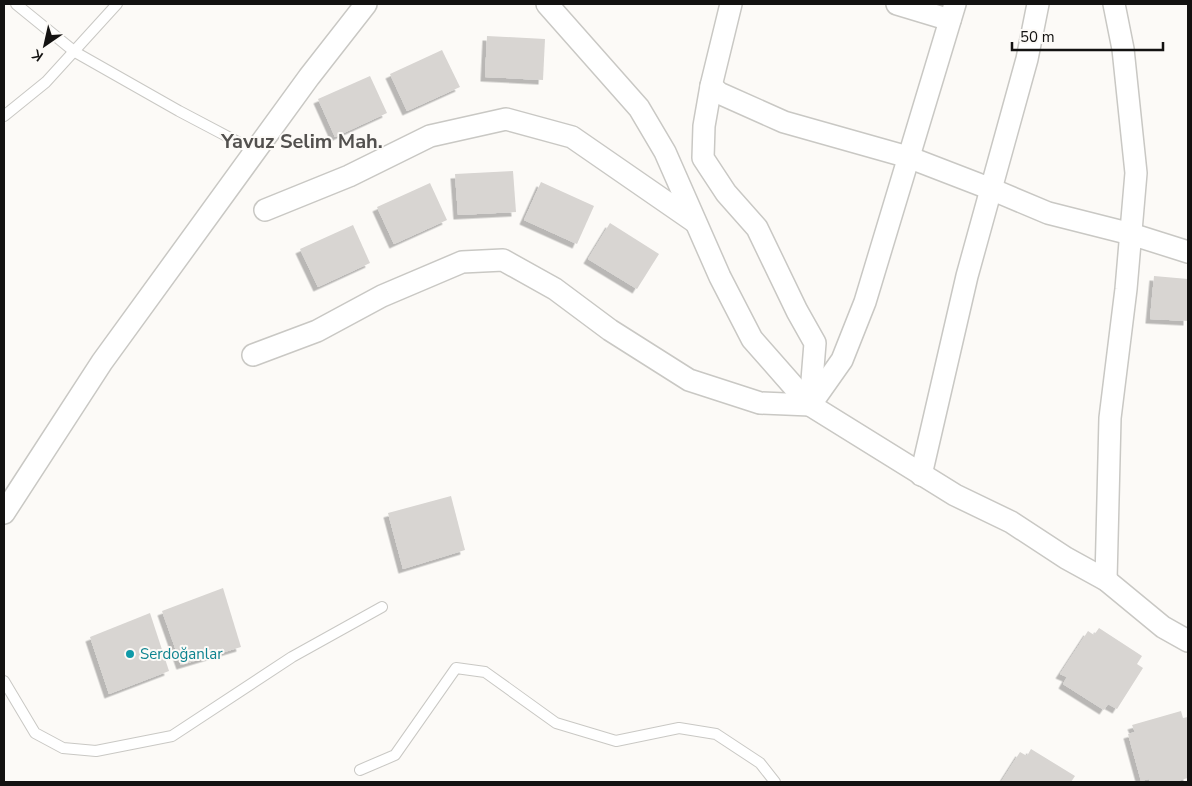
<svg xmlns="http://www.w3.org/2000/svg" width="1192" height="786" font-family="'Nunito Sans',sans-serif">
<defs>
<filter id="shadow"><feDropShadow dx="-4.5" dy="4.5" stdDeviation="0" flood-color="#0004"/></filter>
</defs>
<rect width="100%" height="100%" fill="#fcfaf7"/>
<g fill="#d8d5d2" filter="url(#shadow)">
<path d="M487 36 545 39 543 80 485 77Z"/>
<path d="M442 50 460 87 407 111 390 74Z"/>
<path d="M370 76 387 113 335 137 318 99Z"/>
<path d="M513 171 516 212 458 215 455 174Z"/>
<path d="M541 182 594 206 577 244 524 220Z"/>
<path d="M430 183 447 220 394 244 377 207Z"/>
<path d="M610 223 659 254 637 289 588 259Z"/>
<path d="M353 225 370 263 318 287 300 249Z"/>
<path d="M1154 276 1188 279V321L1150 319Z"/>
<path d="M451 496 465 550 403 569 388 513Z"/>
<path d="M223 588 241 647 181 665 162 611Z"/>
<path d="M150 613 169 671 109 694 90 637Z"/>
<path d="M1099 628 1142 656 1137 664 1143 668 1117 709 1108 704 1104 710 1063 684 1067 677 1060 674 1088 631 1094 635Z"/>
<path d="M1181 711 1183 718 1188 717V778L1173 782H1150L1149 779 1141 781 1128 734 1135 732 1132 725Z"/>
<path d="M1031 749 1075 776 1071 782H1001L1020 752 1027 756Z"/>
</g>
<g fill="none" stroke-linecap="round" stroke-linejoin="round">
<g stroke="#c9c8c4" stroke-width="12">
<g id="lane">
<path d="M16 4 75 52 179 111 255 151"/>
<path d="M4 116 46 82 117 4"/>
<path d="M4 681 35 733 63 748 96 751 172 736 292 657 382 607"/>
<path d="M360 770 395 755 456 668 485 672 556 723 616 741 679 728 716 734 760 763 775 782"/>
</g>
</g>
<g stroke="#c9c8c4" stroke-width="24">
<g id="street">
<path d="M547 4 639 108 665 152 720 277 752 339 810 405 955 495 1011 522 1066 558 1106 580 1163 627 1188 641"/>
<path d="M731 4 711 86 704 126 703 158 726 193 757 228 797 311 815 343 810 405"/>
<path d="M897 4 950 20"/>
<path d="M711 86 719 93 784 122 908 157 991 189 1048 213 1131 234 1188 252"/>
<path d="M265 210 349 176 430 136 506 119 572 137 695 222"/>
<path d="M253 355 317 331 382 296 462 262 503 260 555 289 610 330 689 380 760 403 810 405"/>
<path d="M811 404 842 360 865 302 955 4"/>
<path d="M921 475 967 276 1027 59 1038 4"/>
<path d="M4 513 102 362 309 77 366 4"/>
<path d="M1106 580 1110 418 1126 289 1136 173 1123 49 1114 4"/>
</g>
</g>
<use href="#lane" stroke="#fff" stroke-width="10"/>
<use href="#street" stroke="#fff" stroke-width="21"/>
</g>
<circle fill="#0f9aa8" stroke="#fcfaf7" stroke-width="2" cx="130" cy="654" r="5"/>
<g text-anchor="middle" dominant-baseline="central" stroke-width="4" stroke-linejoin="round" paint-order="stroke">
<g font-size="15" fill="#0d838f" stroke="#fcfaf7" text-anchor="start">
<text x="140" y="654">Serdoğanlar</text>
</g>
<g font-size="20" font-weight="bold" fill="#52504e" stroke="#fcfaf7">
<text x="302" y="141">Yavuz Selim Mah.</text>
</g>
</g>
<rect width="1192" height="786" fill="none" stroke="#131211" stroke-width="10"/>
<g transform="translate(45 45) rotate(214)" stroke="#fcfaf7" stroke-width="4" paint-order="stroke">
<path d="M0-4L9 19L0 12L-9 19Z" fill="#131211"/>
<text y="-8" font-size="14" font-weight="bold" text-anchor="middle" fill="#131211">K</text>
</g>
<path d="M1012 42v8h151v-8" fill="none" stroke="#131211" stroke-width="2.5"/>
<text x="1020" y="42" font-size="15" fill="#131211" stroke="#fcfaf7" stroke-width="4" paint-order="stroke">50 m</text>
</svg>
